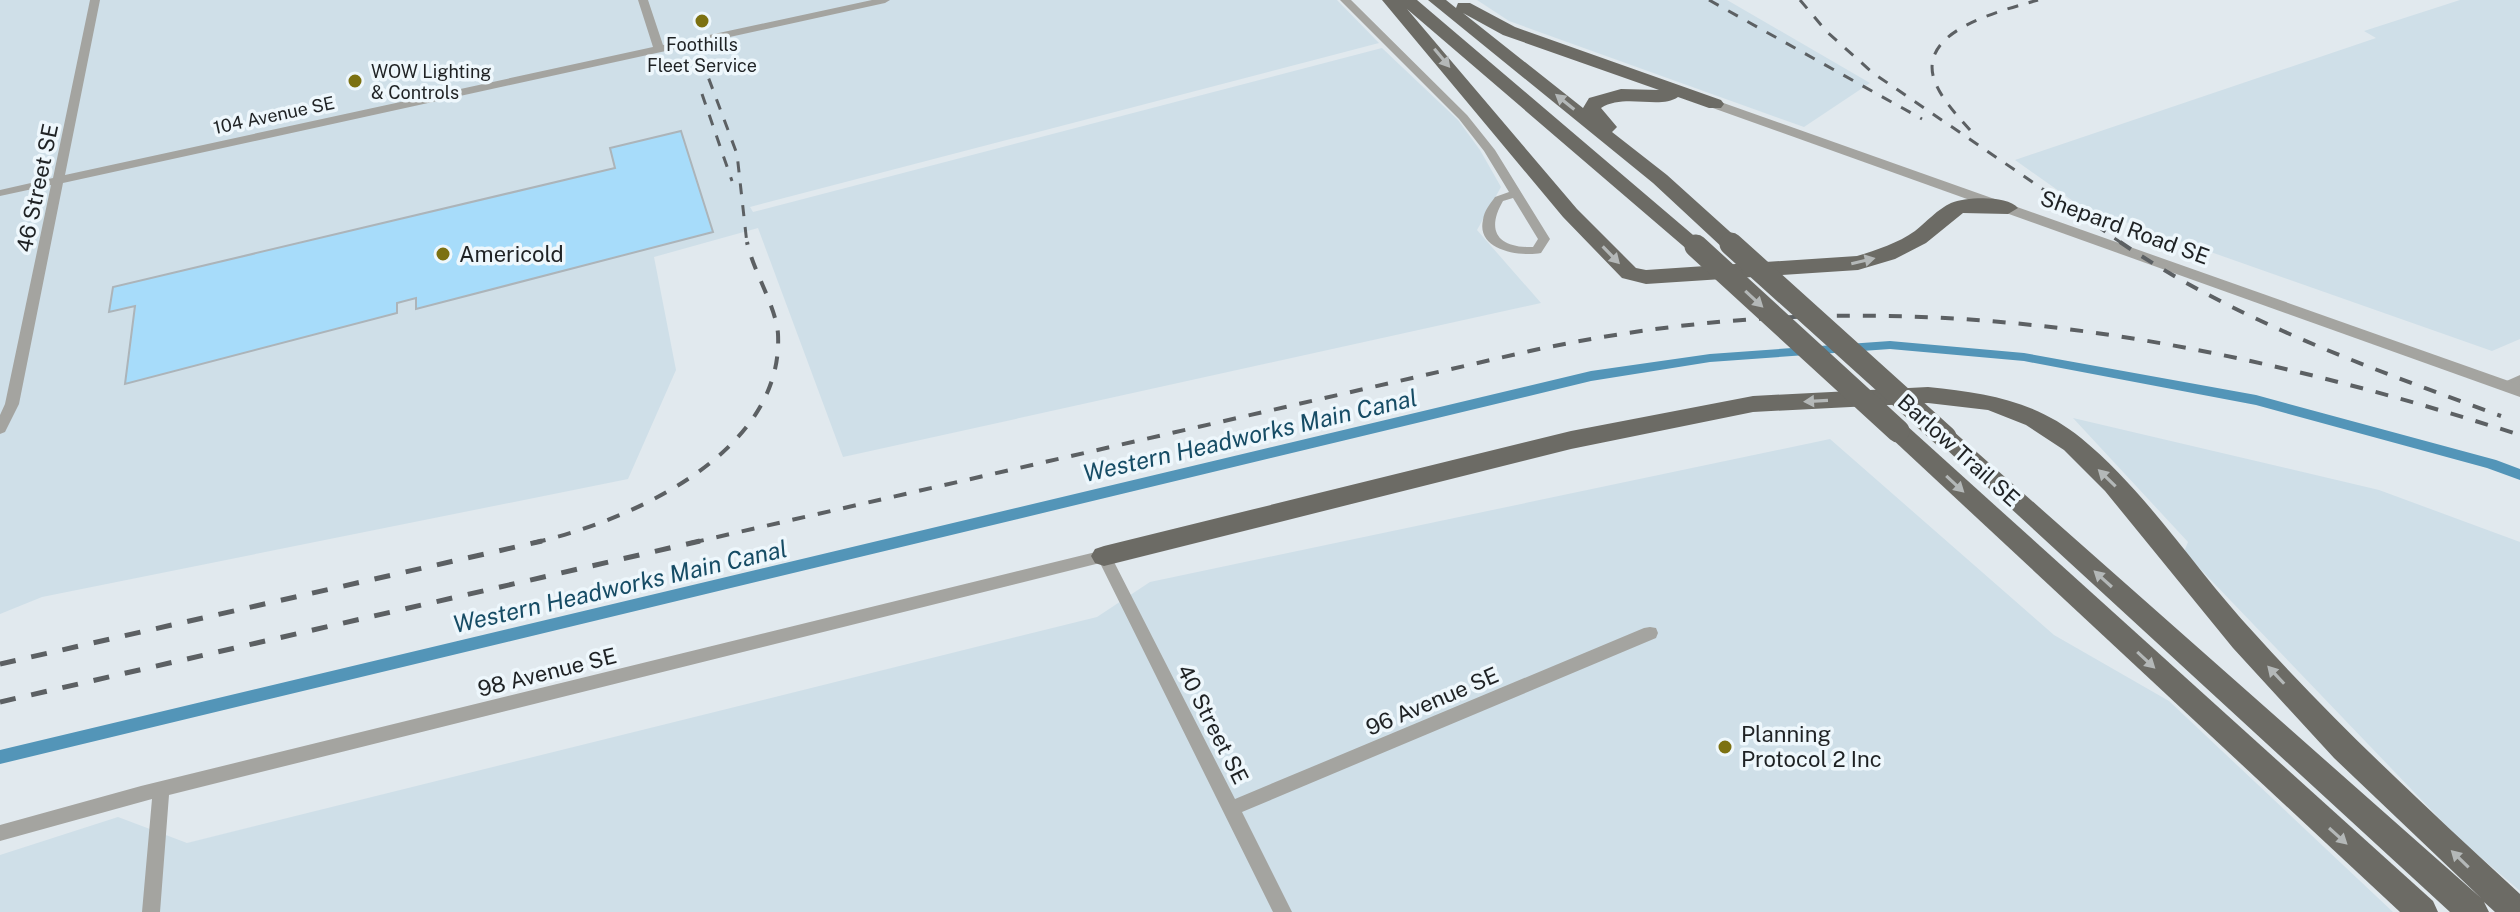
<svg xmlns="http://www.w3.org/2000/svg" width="2520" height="912" font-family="'Public Sans',sans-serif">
<rect width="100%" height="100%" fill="#e1e9ee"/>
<g fill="#cfdfe8">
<path d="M0 0H1337L1379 43 750 207 753 212 1382 48 1458 120 1480 150 1501 187 1477 230 1541 303 843 457 758 228 654 257 676 370 628 479 42 597 0 614Z"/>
<path d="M1477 0H1727L1870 83 1804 127 1509 21Z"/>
<path d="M2460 0H2520V339L2492 351 2080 206 2015 160 2376 38 2364 31Z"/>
<path d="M2073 418 2379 490 2520 542V891L2458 838 2184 552 2188 542Z"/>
<path d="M1830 439 2054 635 2169 701 2393 912H0V855L118 817 187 843 1097 617 1150 582Z"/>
</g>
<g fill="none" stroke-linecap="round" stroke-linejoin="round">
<path fill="#5395b8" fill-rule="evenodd" d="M1890 341 2024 353 2256 395 2496 460 2520 469V480L2487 468 2256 405 2024 361 1890 349 1710 362 1591 381 0 764V750L1591 371 1710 354Z"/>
</g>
<path fill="#a7dcfa" stroke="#acb4b9" stroke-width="2" d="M681 131 713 232 416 309V298L397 303V313L125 384 135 306 109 312 113 287 615 168 610 148Z"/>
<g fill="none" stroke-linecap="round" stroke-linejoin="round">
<g fill="#a4a4a0" fill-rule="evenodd">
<path d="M90 0H100L65 175 653 47 638 0H648L663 45 872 0H890L885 3 63 183 19 404 5 432 0 434V415L5 404 51 185 0 196V190L53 178Z"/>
<path d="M1340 0H1351L1467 115 1495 150 1550 239 1541 253C1520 257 1476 250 1483 220 1484 211 1490 204 1495 197L1509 192 1484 151 1459 119ZM1513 198 1538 239 1533 247C1499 248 1485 232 1503 201Z"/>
<path d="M2520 375V385L2507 391 2502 389 2500 386 2502 383Z"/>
<path d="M1104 550 1109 552 1111 556 1235 799 1644 628 1650 627 1656 628 1658 633 1656 638 1242 812 1292 912H1273L1100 563 169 795 160 912H142L152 799 0 841V825L141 786Z"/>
</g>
<path fill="#a4a4a0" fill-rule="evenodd" d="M1715 100 2520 385V397L1710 107 1708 104Z"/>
<g fill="#6c6b65" fill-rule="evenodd">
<path d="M1382 0H1417L1706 246 1703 251H1689L1407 9 1577 209 1636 268 1646 270 1857 256C1877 250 1898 243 1915 231 1926 222 1938 209 1951 203 1966 197 2007 195 2018 208L2008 214 1963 213 1926 243 1895 259 1858 270 1646 284 1622 278 1563 217Z"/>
<path d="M1428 0H1446L1456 8 1458 3H1470L1515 27 1721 100 1724 104 1721 108H1709L1678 97C1660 110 1625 93 1601 108L1617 127 1612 132 1667 175 1738 239 1741 244 1738 249H1724L1653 183ZM1463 13 1503 35 1659 90 1621 89 1589 98 1583 108Z"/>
<path d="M1928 387C1985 393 2034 400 2081 438 2148 493 2196 571 2255 634 2338 726 2429 810 2520 894V912H2495L2484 902 2489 912H2450L1933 437 1937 431 1945 428 1953 431 2481 898 2334 758 2233 648 2105 491 2064 450 2026 425 1988 410 1928 403 1753 412 1571 449 1104 566 1095 563 1091 556 1095 549 1104 546 1571 431 1753 396Z"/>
<path d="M1898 423 1906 425 2433 901 2438 912H2400L1890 437 1886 431 1890 425Z"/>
</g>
<g stroke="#5c6063" stroke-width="3" stroke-dasharray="11 11" stroke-linecap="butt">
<path d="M1709 0 1922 119"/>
<path d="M1800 0 1827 32 1873 73 2123 244"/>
<path d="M701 58 737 154 747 244"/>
<path d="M702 94 732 181"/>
<path d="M1970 130C1956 114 1941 99 1934 79 1918 29 2005 10 2038 0"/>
</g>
<g stroke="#5c6063" stroke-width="4" stroke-dasharray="13 13" stroke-linecap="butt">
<path d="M2120 242C2238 322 2368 367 2501 416"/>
<path d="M533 543C630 521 784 453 778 334 776 306 753 271 747 242"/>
<path d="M691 543 1530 351C1876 276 2187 328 2520 435"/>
</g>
<g stroke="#5c6063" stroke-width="5" stroke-dasharray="16 16" stroke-linecap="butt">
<path d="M0 664 542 541"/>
<path d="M0 702 700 541"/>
</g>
<g stroke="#6c6b65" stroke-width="23">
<path d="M1731 244 1945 437"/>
<path d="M1696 246 1898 431"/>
</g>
</g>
<defs><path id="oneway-solid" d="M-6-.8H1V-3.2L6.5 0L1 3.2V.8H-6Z" transform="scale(2)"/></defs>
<g fill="#b4b8b8">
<use href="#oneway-solid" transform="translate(1442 58) rotate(50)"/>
<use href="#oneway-solid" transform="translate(1565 102) rotate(-141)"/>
<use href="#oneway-solid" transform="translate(1611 255) rotate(46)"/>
<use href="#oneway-solid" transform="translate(1863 261) rotate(-13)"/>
<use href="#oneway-solid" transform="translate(1754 299) rotate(43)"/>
<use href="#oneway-solid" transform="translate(1816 401) rotate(177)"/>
<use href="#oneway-solid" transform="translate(2107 478) rotate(-136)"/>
<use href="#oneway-solid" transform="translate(1955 484) rotate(43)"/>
<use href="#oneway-solid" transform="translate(2103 579) rotate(-138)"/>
<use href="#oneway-solid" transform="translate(2146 660) rotate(43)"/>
<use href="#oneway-solid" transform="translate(2276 675) rotate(-133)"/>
<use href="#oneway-solid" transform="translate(2338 836) rotate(42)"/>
<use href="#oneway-solid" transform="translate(2460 859) rotate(-136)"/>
</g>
<g fill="#7c7111" stroke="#eef7fc" stroke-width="3">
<circle cx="702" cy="21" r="8"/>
<circle cx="355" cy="81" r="8"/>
<circle cx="443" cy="254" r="8"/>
<circle cx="1725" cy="747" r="8"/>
</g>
<g text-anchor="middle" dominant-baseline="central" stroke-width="7" stroke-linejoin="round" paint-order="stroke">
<g font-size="18" fill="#1f2224" stroke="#eef7fc">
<text x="702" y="44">Foothills<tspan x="702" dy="21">Fleet Service</tspan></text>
<text x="371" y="71" text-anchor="start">WOW Lighting<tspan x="371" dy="21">&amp; Controls</tspan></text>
</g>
<g font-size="18" fill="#1f2224" stroke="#eef7fc">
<text transform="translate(274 115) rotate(-12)">104 Avenue SE</text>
</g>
<g font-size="22" fill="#1f2224" stroke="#eef7fc">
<text transform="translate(37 188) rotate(-78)">46 Street SE</text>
<text transform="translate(2125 227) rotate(20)">Shepard Road SE</text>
<text transform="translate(1959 450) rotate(42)">Barlow Trail SE</text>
<text transform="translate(547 672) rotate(-14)">98 Avenue SE</text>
<text transform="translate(1432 701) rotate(-23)">96 Avenue SE</text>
<text transform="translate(1213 724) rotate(63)">40 Street SE</text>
</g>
<g font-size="22" fill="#1f2224" stroke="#eef7fc" text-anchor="start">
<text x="459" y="254">Americold</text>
<text x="1741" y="734">Planning<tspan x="1741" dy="25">Protocol 2 Inc</tspan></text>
</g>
<g font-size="24" font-style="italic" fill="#164c65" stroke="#eef7fc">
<text transform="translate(1250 435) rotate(-13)">Western Headworks Main Canal</text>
<text transform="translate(620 586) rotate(-13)">Western Headworks Main Canal</text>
</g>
</g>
</svg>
